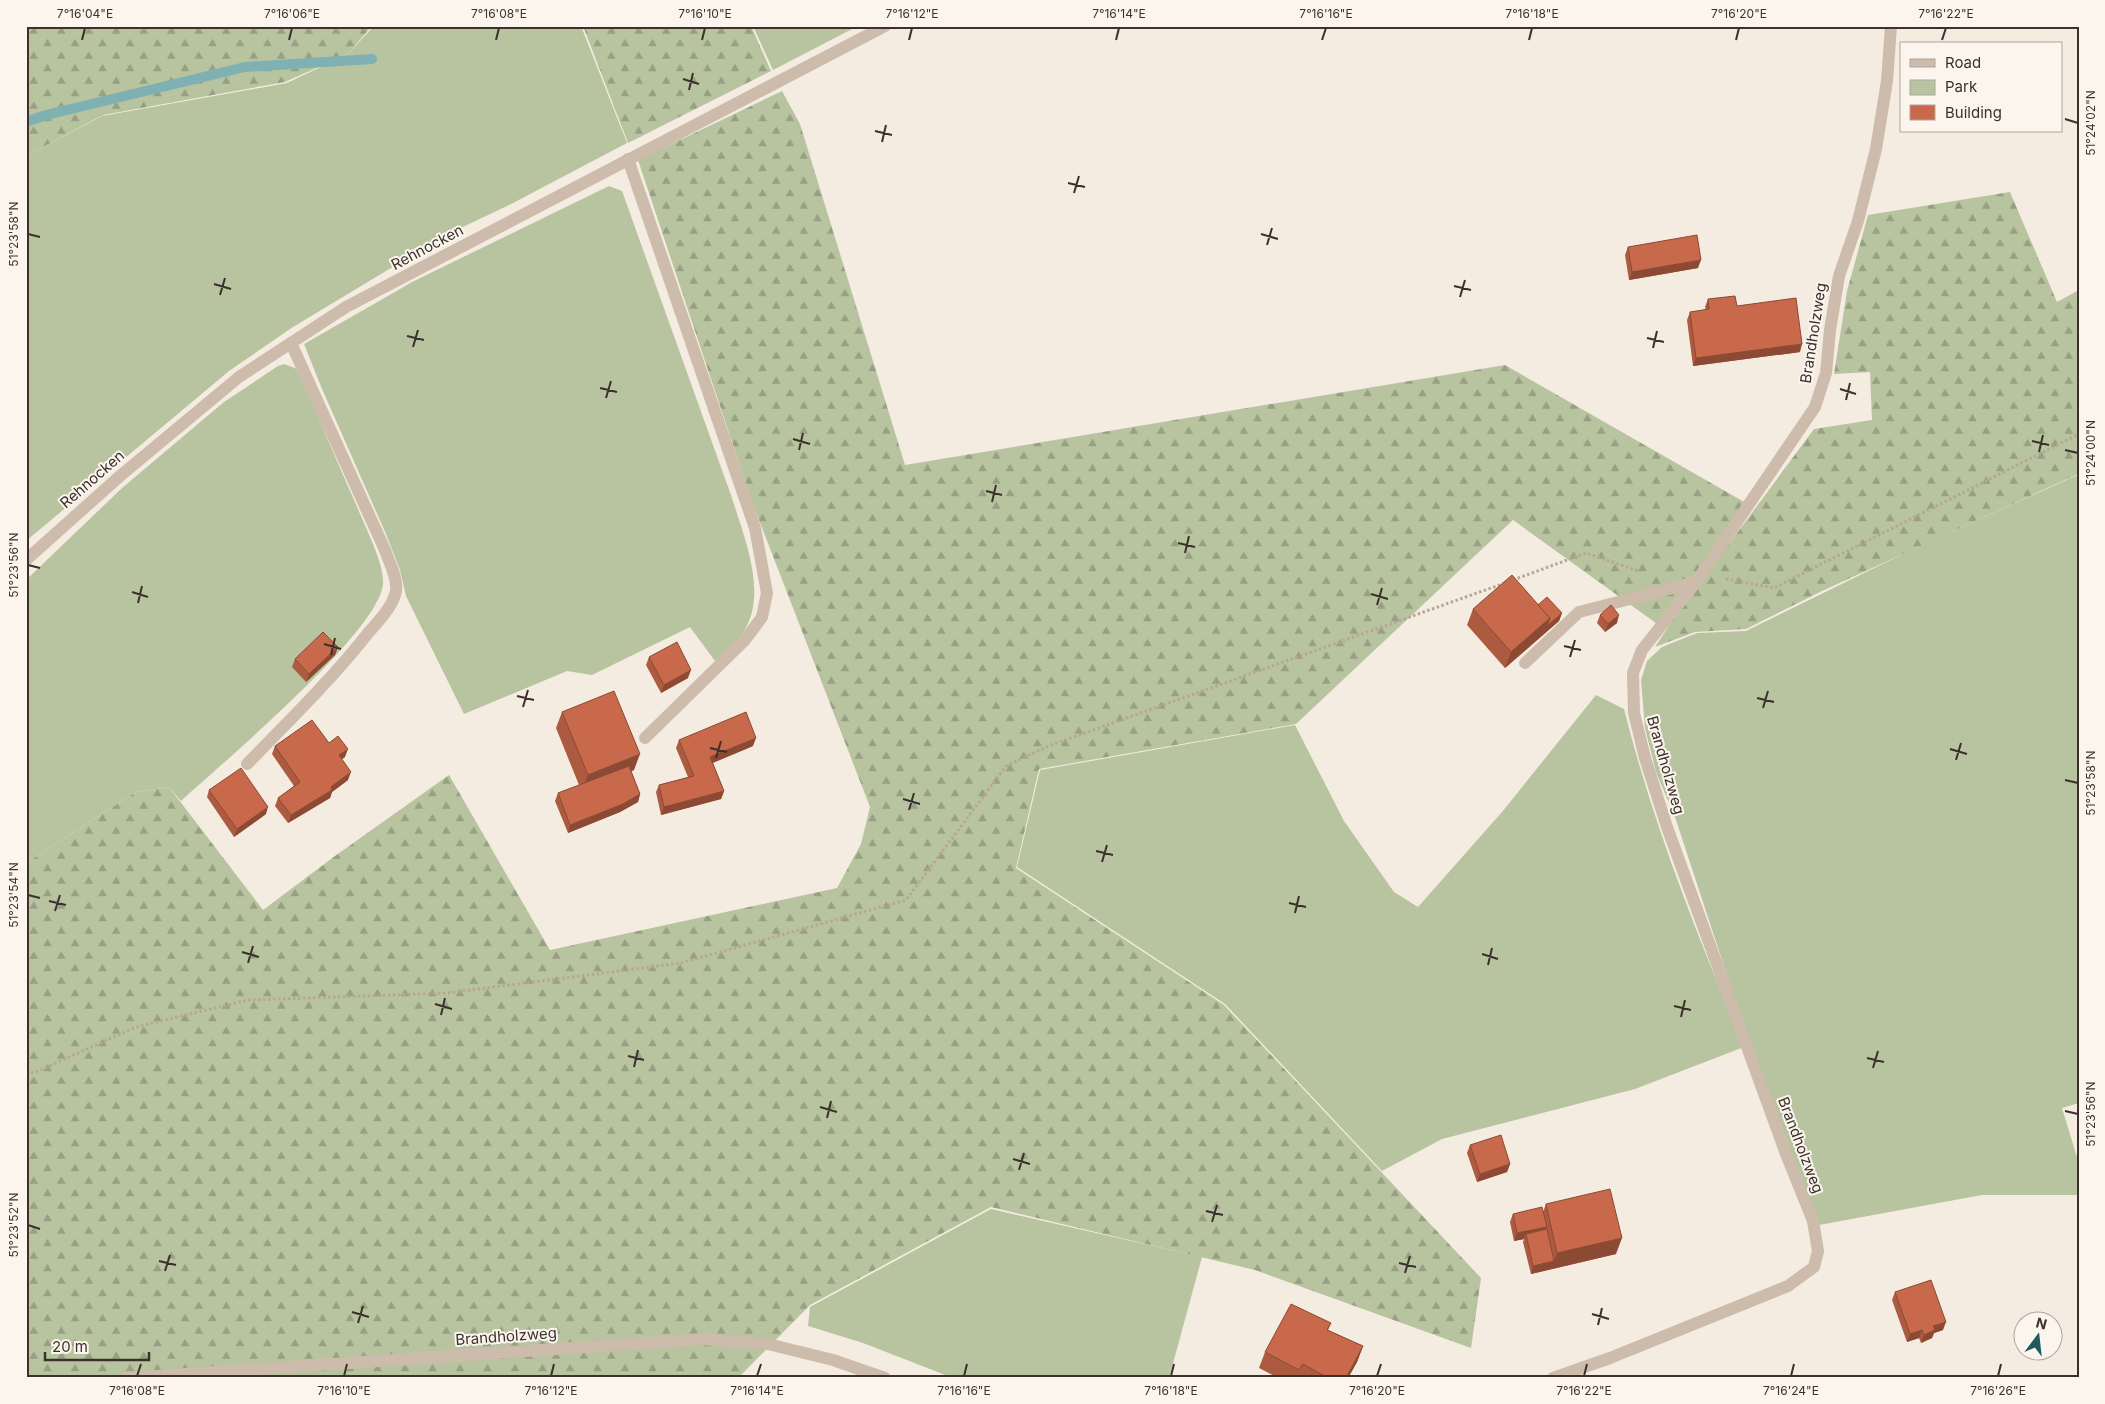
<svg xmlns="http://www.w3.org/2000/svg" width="2105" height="1404" font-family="Inter,sans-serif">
<defs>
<pattern id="forest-firs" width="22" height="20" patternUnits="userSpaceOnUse" patternTransform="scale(1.25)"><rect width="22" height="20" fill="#b8c4a0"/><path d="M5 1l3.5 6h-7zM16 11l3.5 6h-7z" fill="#97a083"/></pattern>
</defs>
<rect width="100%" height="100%" fill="#f4ebe1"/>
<g fill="#b8c4a0">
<path d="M374 26H581L627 143 513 203 444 236 293 327 229 371 26 541V156L102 116 287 83 348 54Z"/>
<path d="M753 26H858L773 70Z"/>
<path d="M609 186 622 191 732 498C744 537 768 593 744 631 737 643 726 652 715 661L690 627 592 675 567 671 464 714 406 596 400 570 386 534 322 389 304 344 414 281Z"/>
<path d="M284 364 295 368 300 373C319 419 338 464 358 509 365 527 385 565 383 584 379 632 221 764 181 801L169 787 136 792 26 863V580L121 489 167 450 224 402 278 366Z"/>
<path d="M2075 476 2079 477V1103L2062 1108 2079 1164V1195H1982L1819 1225 1745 1030 1676 820 1656 772 1645 728 1641 680 1647 661 1662 647 1697 633 1746 631 1911 550Z"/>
<path d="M1596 695 1624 709C1653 825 1698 937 1744 1047L1635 1089 1442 1139 1382 1171 1225 1004 1017 867 1040 770 1295 725 1344 821 1394 892 1418 907 1502 812Z"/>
<path d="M991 1209 1202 1257 1169 1378H953L863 1343 808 1326 810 1307Z"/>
</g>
<g fill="url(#forest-firs)">
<path d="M26 26H372L348 54 285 82 103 115 26 156Z"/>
<path d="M583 26H751L771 71 628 143Z"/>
<path d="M782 91 800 124 905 465 1505 365 1746 503 1660 626 1513 520 1296 724 1039 769 1016 868 1224 1005 1481 1278 1471 1348 1255 1270 991 1207 810 1305 738 1378H26V863L136 792 169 787 263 910 335 856 449 775 550 950 837 888 861 844 870 807 752 502 638 160Z"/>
<path d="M2010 192 2057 302 2079 290V476L2076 475 1822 591 1746 629 1695 632 1655 647 1674 618 1814 429 1872 420 1870 372 1834 374 1847 291 1868 215Z"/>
</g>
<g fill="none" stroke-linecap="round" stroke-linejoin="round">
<path stroke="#7fb0b2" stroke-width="10" d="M26 122 46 115 245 67 372 59"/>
<g stroke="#b9a596" stroke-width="3" stroke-dasharray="2.5 2.5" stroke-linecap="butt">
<path d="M1726 579 1774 588 2079 434"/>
<path d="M1513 580 1586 553 1639 571"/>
<path d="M26 1074 38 1071 136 1027 248 1000 447 993 681 963 906 900 1006 766 1051 745 1505 583"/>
</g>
<g stroke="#cdbbac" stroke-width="12">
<path d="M628 159 755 528 767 593 762 617 745 640 645 738"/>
<path d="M26 560 120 476 239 377 346 307 885 26"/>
<path d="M1525 663 1579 612 1696 582"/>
<path d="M247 764C289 721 332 679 369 632 379 621 393 606 396 591 398 578 389 562 385 550L291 343"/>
<path d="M126 1378 704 1339 768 1344 833 1360 885 1378"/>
<path d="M1553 1378 1610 1358 1788 1286 1814 1267 1818 1251 1813 1221 1786 1154 1667 827 1645 758 1634 713 1633 673 1642 650 1696 582 1815 407 1826 373 1830 330 1839 276 1858 221 1876 149 1887 81 1891 26"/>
</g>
</g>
<g fill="#ac5a40">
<path d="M1628 247 1698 268 1629 280 1625 255Z"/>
<path d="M1708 299 1737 306 1800 352 1693 366 1687 320 1690 312 1706 310 1705 307Z"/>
<path d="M1538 605 1562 613 1559 621 1505 668 1467 625 1473 609Z"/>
<path d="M1600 615 1617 623 1605 632 1597 623Z"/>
<path d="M338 647 335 655 306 682 292 667 295 659Z"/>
<path d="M649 657 688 678 661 693 646 665Z"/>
<path d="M562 712 634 770 631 771 640 794 638 802 620 812 568 833 555 801 558 793 579 785 556 728Z"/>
<path d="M679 740 753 746 713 763 724 791 721 799 661 815 656 792 659 785 688 777 676 748Z"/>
<path d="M329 743 345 757 342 759 348 780 332 792 330 798 288 823 275 806 278 798 294 786 272 754 275 746Z"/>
<path d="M209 790 266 814 234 837 207 797Z"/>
<path d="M1470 1145 1510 1164 1507 1172 1477 1182 1467 1153Z"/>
<path d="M1546 1204 1616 1254 1531 1274 1523 1242 1524 1239 1514 1241 1510 1222 1513 1214 1543 1212Z"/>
<path d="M1895 1292 1943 1330 1934 1333 1932 1338 1921 1343 1919 1338 1907 1342 1892 1300Z"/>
<path d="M1331 1323 1328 1330 1363 1346 1357 1362 1348 1378H1278L1259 1368 1265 1352Z"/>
</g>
<g fill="#8c4a34">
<path d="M1701 260 1698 268 1629 280 1632 272Z"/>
<path d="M1802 344 1800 352 1693 366 1696 358Z"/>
<path d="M1562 613 1559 621 1505 668 1511 652 1550 618Z"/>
<path d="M1619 615 1617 623 1605 632 1608 624Z"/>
<path d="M338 647 335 655 306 682 309 674Z"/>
<path d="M691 670 688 678 661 693 664 685Z"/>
<path d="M756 738 753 746 707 765 710 757Z"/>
<path d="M348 749 345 757 336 763 339 755Z"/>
<path d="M640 754 634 770 582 791 588 775Z"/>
<path d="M351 772 348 780 332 792 330 798 288 823 291 815Z"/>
<path d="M724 791 721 799 661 815 664 807Z"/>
<path d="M640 794 638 802 620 812 568 833 570 825Z"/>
<path d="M268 807 266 814 234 837 237 829Z"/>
<path d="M1510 1164 1507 1172 1477 1182 1480 1174Z"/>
<path d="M1547 1227 1544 1235 1526 1234 1524 1239 1514 1241 1517 1233Z"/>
<path d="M1622 1238 1616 1254 1531 1274 1533 1266 1554 1261 1557 1253Z"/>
<path d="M1946 1322 1943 1330 1934 1333 1932 1338 1921 1343 1924 1335 1933 1326Z"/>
<path d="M1922 1330 1919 1338 1907 1342 1910 1334Z"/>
<path d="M1363 1346 1357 1362 1348 1378H1346Z"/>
</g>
<g fill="#c8694b" stroke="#8c4a34">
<path d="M1697 235 1701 260 1632 272 1628 247Z"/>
<path d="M1735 296 1737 306 1796 298 1802 344 1696 358 1690 312 1709 309 1708 299Z"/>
<path d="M1512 575 1550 618 1511 652 1473 609Z"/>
<path d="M1547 597 1562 613 1547 626 1550 618 1538 605Z"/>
<path d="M1611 605 1619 615 1608 624 1600 615Z"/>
<path d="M323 632 338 647 309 674 295 659Z"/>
<path d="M677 642 691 670 664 685 649 657Z"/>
<path d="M614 691 640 754 588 775 562 712Z"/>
<path d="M746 712 756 738 710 757 724 791 664 807 659 785 694 776 679 740Z"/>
<path d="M312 720 329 743 338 736 348 749 339 755 351 772 331 787 332 790 291 815 278 798 300 782 275 746Z"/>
<path d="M629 766 640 794 623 804 570 825 558 793Z"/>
<path d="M241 768 268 807 237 829 209 790Z"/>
<path d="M1501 1135 1510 1164 1480 1174 1470 1145Z"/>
<path d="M1610 1189 1622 1238 1557 1253 1546 1204Z"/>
<path d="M1542 1207 1547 1227 1517 1233 1513 1214Z"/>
<path d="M1547 1229 1554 1261 1533 1266 1526 1234Z"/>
<path d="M1931 1280 1946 1322 1933 1326 1935 1330 1924 1335 1922 1330 1910 1334 1895 1292Z"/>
<path d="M1291 1304 1331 1323 1327 1330 1363 1346 1346 1378H1328L1303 1364 1299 1370 1265 1352Z"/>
</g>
<path fill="none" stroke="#3b302b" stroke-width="2" d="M82 40 85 28M289 40 292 28M496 40 499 28M702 40 705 28M909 40 912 28M1116 40 1119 28M1322 40 1326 28M1529 40 1532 28M1736 40 1739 28M1942 40 1946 28M683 79 699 84M689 90 693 73M2065 119 2078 123M875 131 892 135M882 142 886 125M1068 183 1085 187M1074 193 1079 176M28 234 40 237M1261 234 1278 239M1267 245 1272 228M214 284 231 289M1454 286 1471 290M220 295 225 278M1460 297 1465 280M407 336 424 340M1647 338 1664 342M413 347 418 330M1653 348 1657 331M600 388 617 392M1840 389 1856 394M606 398 611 381M1846 400 1850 383M793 439 810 444M2032 441 2049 445M799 450 803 433M2065 450 2078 453M2039 452 2043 435M986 491 1002 495M992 502 996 485M1178 543 1195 547M1185 553 1189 536M28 565 40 568M132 592 148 597M1371 594 1388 599M138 603 142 586M1377 605 1382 588M324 644 341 649M1564 646 1581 650M331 655 335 638M1570 657 1575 640M517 696 534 700M1757 698 1774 702M523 707 528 690M1763 708 1768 691M710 748 727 752M1950 749 1967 754M716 758 721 741M1956 760 1961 743M2065 780 2078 783M903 799 920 804M909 810 914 793M1096 851 1113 855M1102 862 1107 845M28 895 40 898M49 901 66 905M1289 903 1306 907M55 911 60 895M1295 913 1299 896M242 952 259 957M1482 954 1498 959M248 963 253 946M1488 965 1492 948M435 1004 452 1009M1674 1006 1691 1010M441 1015 445 998M1681 1017 1685 1000M628 1056 644 1060M1867 1058 1884 1062M634 1067 638 1050M1873 1068 1878 1051M820 1107 837 1112M2065 1111 2078 1114M827 1118 831 1101M1013 1159 1030 1164M1019 1170 1024 1153M1206 1211 1223 1215M1212 1222 1217 1205M28 1225 40 1229M159 1261 176 1265M1399 1263 1416 1267M165 1271 170 1255M1405 1273 1410 1256M352 1312 369 1317M1592 1314 1609 1319M358 1323 363 1306M1598 1325 1602 1308M137 1376 141 1364M344 1376 347 1364M551 1376 554 1364M757 1376 761 1364M964 1376 967 1364M1171 1376 1174 1364M1377 1376 1381 1364M1584 1376 1587 1364M1791 1376 1794 1364M1998 1376 2001 1364"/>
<g text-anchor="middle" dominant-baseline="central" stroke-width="4" stroke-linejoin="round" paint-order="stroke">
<g font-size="15" fill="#3b302b" stroke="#fbf5ee">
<text transform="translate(427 247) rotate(-28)">Rehnocken</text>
<text transform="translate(1813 333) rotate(-81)">Brandholzweg</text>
<text transform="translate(92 479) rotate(-41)">Rehnocken</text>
<text transform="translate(1666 765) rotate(74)">Brandholzweg</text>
<text transform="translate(1801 1145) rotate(69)">Brandholzweg</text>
<text transform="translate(506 1336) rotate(-4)">Brandholzweg</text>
</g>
</g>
<rect width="2105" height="1404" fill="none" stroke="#fbf5ee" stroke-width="55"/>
<rect x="1900" y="42" width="162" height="90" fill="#fbf5ee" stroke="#aea6a0"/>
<rect x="1910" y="59" width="25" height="8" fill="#cdbbac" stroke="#aea6a0"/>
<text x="1945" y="68" font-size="15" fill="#3b302b">Road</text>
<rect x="1910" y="80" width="25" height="15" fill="#b8c4a0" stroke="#aea6a0"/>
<text x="1945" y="92" font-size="15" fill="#3b302b">Park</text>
<rect x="1910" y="105" width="25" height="15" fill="#c8694b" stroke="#aea6a0"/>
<text x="1945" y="118" font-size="15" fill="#3b302b">Building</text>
<g transform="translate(2038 1336) rotate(15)"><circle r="24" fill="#fbf5ee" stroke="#aea6a0"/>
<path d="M0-4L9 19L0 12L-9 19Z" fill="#1f5a5e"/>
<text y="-8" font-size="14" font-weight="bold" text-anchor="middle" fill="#3b302b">N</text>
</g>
<path d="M45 1352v8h104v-8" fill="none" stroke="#3b302b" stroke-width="2.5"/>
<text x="52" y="1352" font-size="15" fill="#3b302b" stroke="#fbf5ee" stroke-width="4" paint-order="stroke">20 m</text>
<rect x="28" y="28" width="2050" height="1348" fill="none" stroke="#3b302b" stroke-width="2"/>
<g font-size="12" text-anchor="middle" fill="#3b302b">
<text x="85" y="18">7°16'04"E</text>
<text x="292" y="18">7°16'06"E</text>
<text x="499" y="18">7°16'08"E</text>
<text x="705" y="18">7°16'10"E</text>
<text x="912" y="18">7°16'12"E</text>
<text x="1119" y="18">7°16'14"E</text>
<text x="1326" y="18">7°16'16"E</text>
<text x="1532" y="18">7°16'18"E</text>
<text x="1739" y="18">7°16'20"E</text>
<text x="1946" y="18">7°16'22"E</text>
<text transform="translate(2091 123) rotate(-90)" y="4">51°24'02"N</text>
<text transform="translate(14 234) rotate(-90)" y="4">51°23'58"N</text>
<text transform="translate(2091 453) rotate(-90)" y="4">51°24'00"N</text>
<text transform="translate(14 565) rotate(-90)" y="4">51°23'56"N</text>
<text transform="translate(2091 783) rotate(-90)" y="4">51°23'58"N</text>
<text transform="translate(14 895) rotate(-90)" y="4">51°23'54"N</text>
<text transform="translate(2091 1114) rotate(-90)" y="4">51°23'56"N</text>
<text transform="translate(14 1225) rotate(-90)" y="4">51°23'52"N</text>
<text x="137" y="1395">7°16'08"E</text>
<text x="344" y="1395">7°16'10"E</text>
<text x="551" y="1395">7°16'12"E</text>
<text x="757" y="1395">7°16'14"E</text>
<text x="964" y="1395">7°16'16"E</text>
<text x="1171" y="1395">7°16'18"E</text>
<text x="1377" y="1395">7°16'20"E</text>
<text x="1584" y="1395">7°16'22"E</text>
<text x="1791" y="1395">7°16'24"E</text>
<text x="1998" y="1395">7°16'26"E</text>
</g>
</svg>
